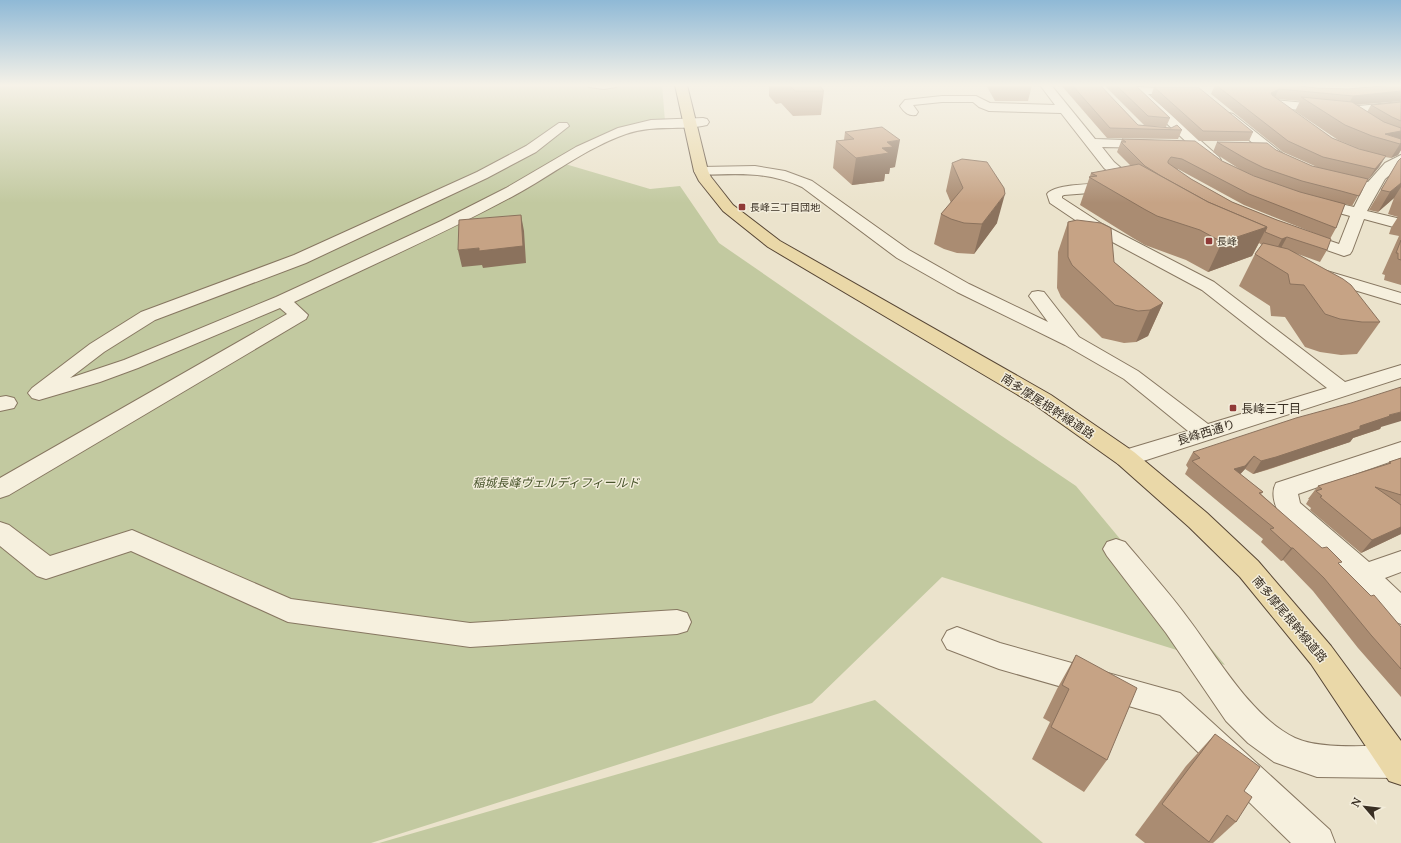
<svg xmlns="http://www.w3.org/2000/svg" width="1401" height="843" font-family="'Noto Serif','Noto Sans JP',serif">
<rect width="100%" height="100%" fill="#ebe3cc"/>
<g fill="#c2c9a0">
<path d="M0 85H662L665 121 647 122 555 161 650 189 680 186 719 243 855 337 1076 486 1225 665 942 577 812 703 371 843H0Z"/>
<path d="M875 700 1043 843H379Z"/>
</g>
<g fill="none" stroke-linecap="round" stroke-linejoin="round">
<g stroke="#877761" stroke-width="2">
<g id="minor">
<path d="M588 85H617L616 87 604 89 589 87Z"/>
<path d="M1040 85H1051L1095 139 1155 141 1157 144 1155 147 1150 148 1102 147 1114 162 1140 184 1142 187 1140 190 1135 191 1130 190 1104 168 1061 113 989 111 979 107 973 102H942L913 105 918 112 916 115C908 116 904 112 900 106L905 100 942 96H976L990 103 1055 105Z"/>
<path d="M1137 87 1186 89 1188 91 1186 93 1182 94H1148L1219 157 1221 160 1219 163H1209L1133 92 1131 90 1133 88Z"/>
<path d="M1274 100 1327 105 1331 106 1333 109 1331 112 1327 113 1290 109 1295 114 1293 117C1285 119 1274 111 1268 104L1270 102Z"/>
<path d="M1401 102V110L1348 115 1344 114 1342 111 1344 108 1348 107Z"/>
<path d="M1229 113 1233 114 1282 153 1293 161 1291 164H1281L1272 159 1225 120 1223 117 1225 114Z"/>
<path d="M703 118 707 119 709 122 707 125C681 131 654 124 626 134 586 148 552 175 515 195 443 234 368 267 294 302L308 315 306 319 9 495 0 498V478L287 314 280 308 138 368 100 382 39 400 32 398 28 393 32 388 90 344 141 312 294 255 477 172 526 146 559 123H567L569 126 536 152 487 178 306 263 155 320 104 352 70 378 124 360 276 297 441 221 506 188 576 147 618 128 651 120Z"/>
<path d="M1401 155V165L1385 179 1367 211 1401 219V229L1364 219 1352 251 1350 254 1344 256 1295 239 1293 236 1295 233 1301 231 1339 244 1350 216 1310 205 1308 202 1310 199 1315 198 1354 207 1363 189 1330 182 1328 179 1330 176 1335 175 1368 182 1385 163Z"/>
<path d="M755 166 785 171 812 181 909 250 969 284 1048 322 1029 296 1032 292 1038 291 1044 292 1079 337 1138 371 1208 424 1327 388 1202 290 1090 230 1050 203 1047 194C1055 183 1101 184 1115 183L1120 184 1122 187 1120 190 1115 191 1064 195 1062 196V198L1102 224 1214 282 1345 382 1401 365V378L1134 464 1126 466 1118 464 1114 458 1118 452 1188 431 1124 379 1065 345 957 292 897 258 802 187C766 171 739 174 701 175L696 174 694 171 696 168 701 167Z"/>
<path d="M1320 269 1401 293V304L1314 278 1311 274 1314 270Z"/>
<path d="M6 396 14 398 17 403 14 408 0 411V397Z"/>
<path d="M1401 442V458L1298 494 1300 503 1369 562 1401 551V572L1385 578 1401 593V624L1391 620 1355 582 1279 513C1274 504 1271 492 1276 483Z"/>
<path d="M0 522 9 525 50 556 132 530 291 599 470 623 677 610 687 613 691 622 687 631 677 634 470 647 288 622 131 551 46 579 37 576 0 546Z"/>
<path d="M1116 539 1125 542C1146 567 1168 591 1187 617 1216 655 1251 717 1295 738 1321 750 1368 745 1397 746L1401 747V777L1397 778 1317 777 1274 762 1248 743 1226 721 1166 633 1107 556 1103 549 1107 542Z"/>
<path d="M957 627 1000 643 1180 693 1330 830 1335 843H1291L1160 715 999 669 947 649 942 640 947 631Z"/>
</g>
</g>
<g stroke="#564534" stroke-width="2">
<path id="major" d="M675 85H687L708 171 711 177 733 205 780 241 1051 395 1134 452 1207 513 1258 561 1331 646 1401 741V785L1389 781 1311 664 1240 577 1189 527 1118 464 1035 405 768 247 723 211 699 181 694 171Z"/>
</g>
<use href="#minor" fill="#f6f0de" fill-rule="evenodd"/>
<use href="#major" fill="#ead8a8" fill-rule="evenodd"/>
</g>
<g fill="#aa8c72" fill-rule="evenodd">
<path d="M769 85H819L824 91 821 115 793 116 781 103 776 104 769 96Z"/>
<path d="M986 85H1032L1028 101H995Z"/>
<path d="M1061 85H1100L1138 125 1182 130 1178 139 1107 138Z"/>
<path d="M1104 85H1135L1170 118 1166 127 1145 126Z"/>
<path d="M1215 85H1293L1316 88 1348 89 1401 85V101L1357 105 1367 112 1371 105 1401 102V150L1398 155 1391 158 1385 157 1379 167 1368 180H1367L1352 206 1345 204 1336 228 1330 239 1327 250 1320 262 1295 253 1380 322 1357 354 1341 355 1320 352 1305 347 1285 317 1271 316 1270 306 1239 286 1255 254 1262 245 1259 243 1252 256 1208 272 1186 260 1145 245 1133 238 1080 205 1091 173 1131 166 1117 152 1122 139 1222 161 1254 176 1259 178 1241 170 1213 152 1217 142 1276 150 1312 166 1317 167 1283 152 1211 94ZM1276 99 1300 101 1295 111 1338 140 1360 149 1332 138ZM1176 169H1178L1244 205 1324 237 1277 220 1232 202 1191 179Z"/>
<path d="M1154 87 1253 132 1249 141H1199L1151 96Z"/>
<path d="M845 132 895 167 890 168 889 174H885L884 181 852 185 833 168 836 141 844 140Z"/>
<path d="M1401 158V285L1384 280 1385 275 1382 274 1399 236 1389 234 1391 228 1398 217 1388 214 1394 198 1378 212 1369 210 1398 161Z"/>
<path d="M952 163 997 223 974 254 957 253 944 249 934 244 941 214 951 203 946 191Z"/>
<path d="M1068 222 1114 262 1163 303 1148 336 1136 342 1124 343 1102 338 1061 297 1057 288 1058 252Z"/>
<path d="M1381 427 1380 429 1353 438 1350 442 1267 470 1253 474 1245 469 1240 474 1263 492 1261 494 1339 565 1401 627V697L1358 648 1313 591 1283 560 1281 561 1261 542 1263 539 1185 474 1188 468 1186 465 1193 452Z"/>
<path d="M1401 458V534L1361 553 1310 510 1311 508 1306 504 1309 499H1308L1318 486 1388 464 1389 462Z"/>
<path d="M1076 655 1107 760 1084 792 1032 759 1050 722 1043 718 1057 689Z"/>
<path d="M1215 734 1244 791 1236 822 1213 843H1145L1135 835 1186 766Z"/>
</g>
<g fill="#8b725d">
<path d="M1279 89 1274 99 1267 103 1271 93Z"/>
<path d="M1401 91V101L1348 105 1353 96Z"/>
<path d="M1401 131V139L1385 134Z"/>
<path d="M900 140 895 167 890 168 889 174H885L884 181 852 185 856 158 882 148 887 142Z"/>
<path d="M1401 143V150L1398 155 1391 158 1400 144Z"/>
<path d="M1386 156 1379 167 1368 180 1375 169Z"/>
<path d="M1401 183V187L1394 198 1378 212 1390 192Z"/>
<path d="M1005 194 997 223 974 254 982 224Z"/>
<path d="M521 215 524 231 526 263 483 268 482 265 462 267 458 250 479 248Z"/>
<path d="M1267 227 1252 256 1208 272 1222 242Z"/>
<path d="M1287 237 1281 248 1276 250 1282 239Z"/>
<path d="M1163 303 1148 336 1136 342 1150 310Z"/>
<path d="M1401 412V421L1381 427 1380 429 1353 438 1350 442 1253 474 1261 461 1389 415Z"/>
<path d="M1254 456 1245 469 1236 479 1234 469Z"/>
<path d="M1401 527V534L1361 553 1372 540Z"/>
<path d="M1291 548H1293L1283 560 1281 561Z"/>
</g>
<g fill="#c6a385" stroke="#8b725d">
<path d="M789 85H819L824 91H795Z"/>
<path d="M1072 85H1100L1138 125 1171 128 1177 125 1182 130 1110 128Z"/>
<path d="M1116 85H1135L1170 118 1148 116Z"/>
<path d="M1216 85H1293L1316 88 1348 89 1393 85H1401V91L1353 96 1279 89 1271 93 1272 95 1332 138 1359 149 1386 156 1375 169 1323 157 1288 141Z"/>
<path d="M1154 87H1198L1253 132 1203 131Z"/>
<path d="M1301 97 1352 102 1384 122 1401 128V131L1385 134 1401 139V143L1400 144 1372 136 1345 125Z"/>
<path d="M1401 102V121L1392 117 1371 105Z"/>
<path d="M882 127 900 140 887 142 893 147 882 148 889 153 856 158 836 141 854 139 845 132Z"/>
<path d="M1122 139 1195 141 1222 161 1254 176 1300 192 1345 204 1336 228 1249 194 1182 159 1171 157 1168 161V163L1191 179 1232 202 1277 220 1331 239 1327 250 1287 237 1282 239 1265 232 1267 227 1208 202 1161 176 1145 166 1121 142H1126Z"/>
<path d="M1217 142 1267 143 1276 150 1312 166 1368 179 1359 196 1341 191 1302 181 1264 168 1246 159Z"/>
<path d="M1401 158V183L1390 192 1381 190 1398 161Z"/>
<path d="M962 159 987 162 1004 188 1005 194 982 224 964 223 951 219 941 214 963 188 952 163Z"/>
<path d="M1139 164 1208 202 1267 227 1222 242 1200 230 1157 216 1144 209 1089 177 1097 176 1091 173Z"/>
<path d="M521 215 523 246 479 251V248L458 250 459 220Z"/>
<path d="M1077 220 1101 223 1111 228 1114 262 1163 303 1150 310 1138 311 1115 305 1072 265 1068 257V222Z"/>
<path d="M1401 240V260L1398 259V253H1396Z"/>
<path d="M1263 243 1288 249 1343 279 1351 285 1380 322H1362L1340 319 1325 314 1304 285 1290 284 1288 274 1255 254Z"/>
<path d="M1401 387V412L1389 415 1390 416 1360 426V429L1276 457 1261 461 1254 456 1245 466 1234 469 1263 492 1259 493 1322 548 1327 547 1342 562 1338 563 1371 596 1374 595 1401 627V669L1371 635 1324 578 1293 548H1291L1270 529 1274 528 1192 461 1200 458 1193 452 1296 418 1351 403Z"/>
<path d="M1401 458V495L1375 487 1401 505V527L1372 540 1320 497 1322 496 1316 491 1322 489 1318 486 1391 463 1389 462Z"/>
<path d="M1076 655 1137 688 1107 760 1051 727 1069 689 1062 685Z"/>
<path d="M1215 734 1260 767 1244 791 1252 797 1236 822 1227 815 1209 842 1162 804Z"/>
</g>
<linearGradient id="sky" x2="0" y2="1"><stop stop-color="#8fb9d6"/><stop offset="0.42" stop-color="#f6f2e8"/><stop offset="1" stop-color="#f6f2e8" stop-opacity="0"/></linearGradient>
<rect width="1401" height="203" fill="url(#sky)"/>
<g fill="#903a37" stroke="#f3eddb" stroke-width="1.5">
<rect x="738" y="203" width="8" height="8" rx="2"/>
<rect x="1205" y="237" width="8" height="8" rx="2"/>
<rect x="1229" y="404" width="8" height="8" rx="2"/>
</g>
<g text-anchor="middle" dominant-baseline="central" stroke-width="3" stroke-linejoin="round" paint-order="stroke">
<g font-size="10" fill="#392f23" stroke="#f3eddb" text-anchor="start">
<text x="750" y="207">長峰三丁目団地</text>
<text x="1217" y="241">長峰</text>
</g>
<g font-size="12" fill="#392f23" stroke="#f3eddb">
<text transform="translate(1048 406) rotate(33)">南多摩尾根幹線道路</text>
<text transform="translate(1206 432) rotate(-17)">長峰西通り</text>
<text transform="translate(1290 619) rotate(50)">南多摩尾根幹線道路</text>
</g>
<g font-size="12" fill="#392f23" stroke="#f3eddb" text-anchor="start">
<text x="1241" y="408">長峰三丁目</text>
</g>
<g font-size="12" font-style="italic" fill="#48542b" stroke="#f3eddb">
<text x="556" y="482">稲城長峰ヴェルディフィールド</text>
</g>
</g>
<g transform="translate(1365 807) rotate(298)" stroke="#f3eddb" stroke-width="3" paint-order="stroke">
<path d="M0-3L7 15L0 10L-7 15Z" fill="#392f23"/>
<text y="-6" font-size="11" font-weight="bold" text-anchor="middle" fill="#392f23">N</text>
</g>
</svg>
